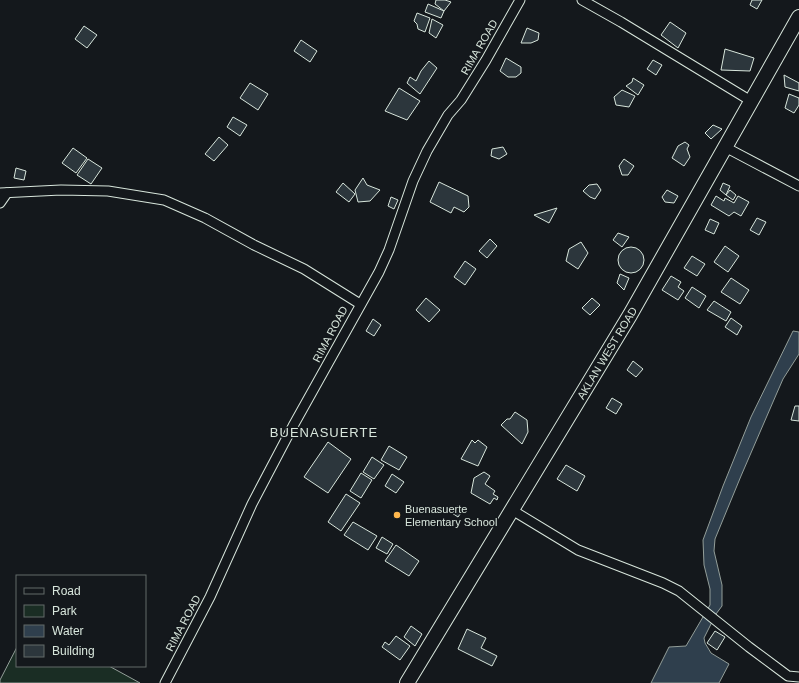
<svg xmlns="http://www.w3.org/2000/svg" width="799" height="683" font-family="Arial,sans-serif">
<rect width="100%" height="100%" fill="#14181c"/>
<path fill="#1a2d24" stroke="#939e99" d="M17 647V666H109L140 683H0V680Z"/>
<path fill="#2f3f4d" stroke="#939e99" d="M793 331 799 332V354L783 379 776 395 741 476 715 539 714 551 722 585V606L716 614 704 638 705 643 711 653 729 664 719 683H651L669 647 686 646 710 605V589L704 565 703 540 723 486 751 417Z"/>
<g fill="#2c363c" stroke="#d8e6dc">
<path d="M436 0H445L451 2 444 11 435 4Z"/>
<path d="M752 0H762L757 9 750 5Z"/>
<path d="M428 4 444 11 441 18 425 12Z"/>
<path d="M417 13 430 18 425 32 418 29 417 24 414 21Z"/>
<path d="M432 19 443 25 436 38 429 33Z"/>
<path d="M670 22 686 33 678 48 661 35Z"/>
<path d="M84 26 97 35 87 48 75 39Z"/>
<path d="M527 28 539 33 538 40 531 43H521Z"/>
<path d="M301 40 317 51 310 62 294 51Z"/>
<path d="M725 49 754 58 750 71 721 70Z"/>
<path d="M506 58 521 67V73L516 77H508L500 71Z"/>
<path d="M653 60 662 65 656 75 647 69Z"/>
<path d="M429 61 437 68 420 94 407 83 410 77 416 81 421 71Z"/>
<path d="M784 75 799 83V91L785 87Z"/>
<path d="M633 78 644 85 638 95 626 86 632 82Z"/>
<path d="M250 83 268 94 258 110 240 98Z"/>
<path d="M399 88 420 101 407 120 385 111Z"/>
<path d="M622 90 635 96 629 107 616 105 614 97Z"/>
<path d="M789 94 799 98V105L794 113 785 108Z"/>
<path d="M233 117 247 125 240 136 227 127Z"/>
<path d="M713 125 722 129 711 139 705 133Z"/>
<path d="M219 137 228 145 214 161 205 154Z"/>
<path d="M685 142 689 145 687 149 690 157 684 166 672 158 678 146Z"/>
<path d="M503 147 507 154 499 159 491 156 492 149Z"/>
<path d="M73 148 87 158 76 173 62 163Z"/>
<path d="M88 159 102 168 91 184 77 175Z"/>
<path d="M624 159 634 166 628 175H622L619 166Z"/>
<path d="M16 168 26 171 24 180 14 178Z"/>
<path d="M363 178 367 185 380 190 370 201 358 202 355 190Z"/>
<path d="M439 182 468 196 469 207 464 212 454 207 451 213 430 202Z"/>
<path d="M343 183 355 194 349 202 336 192Z"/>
<path d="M723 183 730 186 726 195 720 190Z"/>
<path d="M597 184 601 190 595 199 590 197 583 191 589 185Z"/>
<path d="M667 190 678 196 674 203 665 202 662 197Z"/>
<path d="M730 190 736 195 733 200 726 195Z"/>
<path d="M716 196 724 201 725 198 734 203 738 196 749 202 741 216 734 212 729 216 711 205Z"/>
<path d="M391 197 398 200 394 209 388 206Z"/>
<path d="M557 208 549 223 534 215Z"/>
<path d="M757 218 766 222 759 235 750 230Z"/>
<path d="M710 219 719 223 714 234 705 230Z"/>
<path d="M618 233 629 237 622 247 613 240Z"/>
<path d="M490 239 497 246 487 258 479 251Z"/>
<path d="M581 242 588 253 578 269 566 261 569 249Z"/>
<path d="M725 246 739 256 728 272 714 262Z"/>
<circle cx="631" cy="260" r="13"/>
<path d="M692 256 705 264 697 276 684 268Z"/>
<path d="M465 261 476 269 465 285 454 277Z"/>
<path d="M620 274 629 278 624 290 617 283Z"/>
<path d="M671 276 681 282 678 287 684 291 678 300 662 290Z"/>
<path d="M731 278 749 290 740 304 721 292Z"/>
<path d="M692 287 706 296 699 308 685 298Z"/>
<path d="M426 298 440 310 429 322 416 310Z"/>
<path d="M592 298 600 305 590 315 582 308Z"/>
<path d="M714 301 731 312 726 321 707 310Z"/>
<path d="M731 318 742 326 737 335 725 327Z"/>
<path d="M373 319 381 325 374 336 366 331Z"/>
<path d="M633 361 643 369 636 377 627 370Z"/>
<path d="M612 398 622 404 616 414 606 408Z"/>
<path d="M795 406H799V421L791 420Z"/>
<path d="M515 412 527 420 528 432 522 444 501 425 507 419H510Z"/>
<path d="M472 440 475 443 478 440 487 447 478 466 461 459Z"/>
<path d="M328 442 351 459 328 493 304 477Z"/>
<path d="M389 446 407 457 399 470 381 460Z"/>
<path d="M372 457 384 465 374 479 363 472Z"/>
<path d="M566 465 585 476 577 491 557 479Z"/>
<path d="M484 472 490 476 485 484 495 491 493 494 498 497 497 500 494 498 490 504 471 493 474 478Z"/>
<path d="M361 473 372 480 361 498 350 491Z"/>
<path d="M392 474 404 482 396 493 385 486Z"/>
<path d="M346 494 360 503 341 531 328 522Z"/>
<path d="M457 506 463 510 458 517 452 513Z"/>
<path d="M353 522 377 536 368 550 344 535Z"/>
<path d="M382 537 393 544 387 554 376 548Z"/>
<path d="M396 545 419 561 409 576 385 561Z"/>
<path d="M411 626 422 634 415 646 404 637Z"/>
<path d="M467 629 486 638 481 648 497 656 492 666 458 649Z"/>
<path d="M715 631 725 637 717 650 707 643Z"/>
<path d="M396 636 410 646 400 660 382 647 385 642 389 645Z"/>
</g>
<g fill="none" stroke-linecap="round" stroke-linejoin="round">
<g stroke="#d8e6dc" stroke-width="11">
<g id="minor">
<path d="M582 0 621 22 751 101"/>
<path d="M725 147 799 186"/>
<path d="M0 193 61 190 108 191 164 200 205 218 254 245 304 269 360 304"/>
<path d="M0 203 7 193"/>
<path d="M512 510 578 550 663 583 679 591 749 647 788 676 799 677"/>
<path d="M165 683 210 597 252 504 293 426 379 272 389 250 413 181 427 151 448 115 461 100 486 60 520 0"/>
</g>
</g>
<g stroke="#d8e6dc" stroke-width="16">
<path id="primary" d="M407 683 630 315 799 17"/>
</g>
<use href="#minor" stroke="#14181c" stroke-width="9"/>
<use href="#primary" stroke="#14181c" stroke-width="14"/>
</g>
<circle fill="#ffb74d" stroke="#14181c" stroke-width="1.5" cx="397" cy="515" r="4"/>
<g text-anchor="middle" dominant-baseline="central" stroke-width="3" stroke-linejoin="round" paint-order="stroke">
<g font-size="11" fill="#d8e6dc" stroke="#14181c">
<text transform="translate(479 47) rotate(-60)">RIMA ROAD</text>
<text transform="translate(330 334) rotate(-62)">RIMA ROAD</text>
<text transform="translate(607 353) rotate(-59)">AKLAN WEST ROAD</text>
<text transform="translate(183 623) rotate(-62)">RIMA ROAD</text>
</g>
<g font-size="11" fill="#d8e6dc" stroke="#14181c" text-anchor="start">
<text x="405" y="509">Buenasuerte<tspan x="405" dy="13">Elementary School</tspan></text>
</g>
<g font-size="13" letter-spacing="1" fill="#d8e6dc" stroke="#14181c">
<text x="324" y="432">BUENASUERTE</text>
</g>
</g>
<rect x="16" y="575" width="130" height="92" fill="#14181c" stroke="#626a69"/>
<rect x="24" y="588" width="20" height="6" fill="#14181c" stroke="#626a69"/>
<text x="52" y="595" font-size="12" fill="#d8e6dc">Road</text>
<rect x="24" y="605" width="20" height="12" fill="#1a2d24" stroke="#626a69"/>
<text x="52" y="615" font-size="12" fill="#d8e6dc">Park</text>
<rect x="24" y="625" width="20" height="12" fill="#2f3f4d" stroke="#626a69"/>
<text x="52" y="635" font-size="12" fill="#d8e6dc">Water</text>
<rect x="24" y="645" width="20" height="12" fill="#2c363c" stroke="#626a69"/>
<text x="52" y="655" font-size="12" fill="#d8e6dc">Building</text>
</svg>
